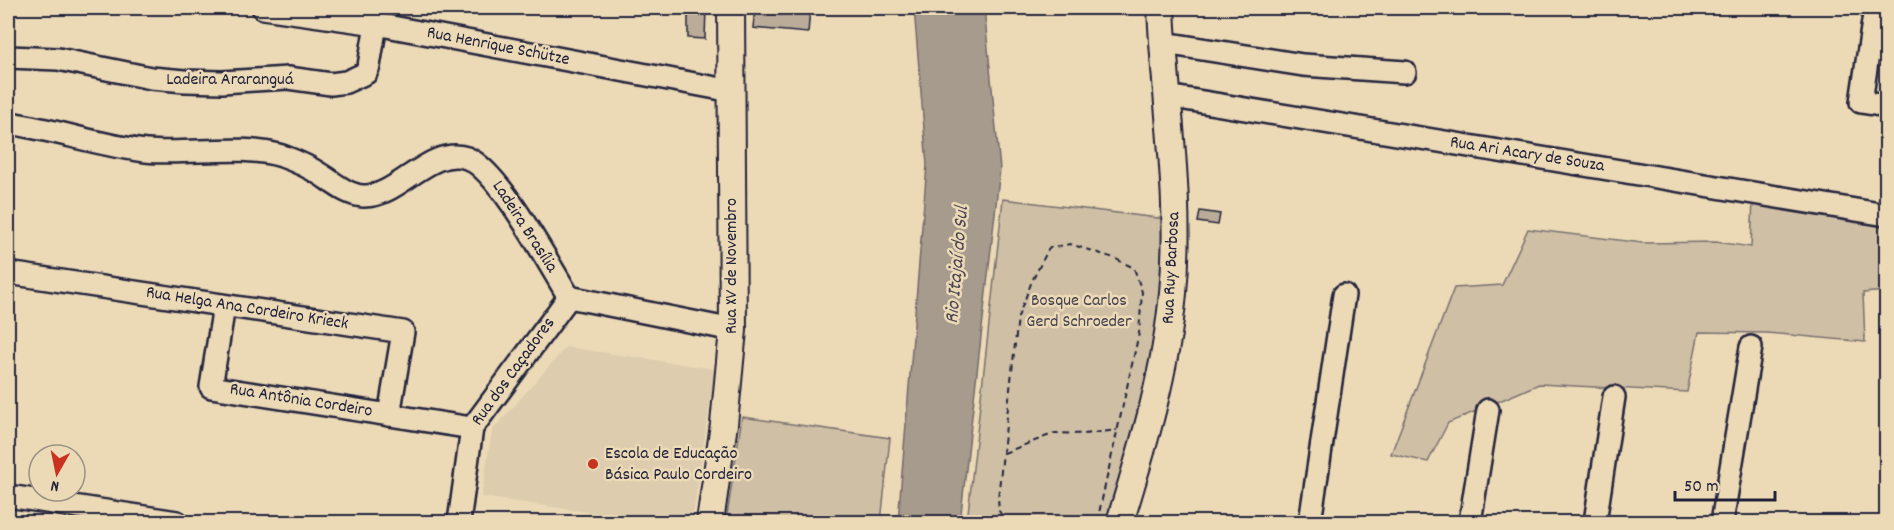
<svg xmlns="http://www.w3.org/2000/svg" width="1894" height="530" font-family="Dekko,sans-serif">
<rect width="100%" height="100%" fill="#ecdab7"/>
<filter id="ink" filterUnits="userSpaceOnUse"><feTurbulence type="fractalNoise" baseFrequency=".0167" numOctaves="2"/><feDisplacementMap in="SourceGraphic" scale="12" xChannelSelector="R" yChannelSelector="G"/><feConvolveMatrix kernelMatrix="1 2 1 2 8 2 1 2 1" color-interpolation-filters="sRGB"/></filter>
<g filter="url(#ink)">
<path fill="#ddccae" d="M566 347 715 369 692 522H659L481 497 492 431Z"/>
<g fill="#cfbfa5" stroke="#787070" stroke-width="1.5">
<path d="M1003 199 1174 220 1171 290 1112 522H967Z"/>
<path d="M1753 199 1886 221V291L1863 293 1865 342 1767 333 1699 332 1687 392 1539 384 1448 423 1428 462 1391 454 1454 288 1502 285 1528 229 1643 243 1716 242 1751 247Z"/>
<path d="M742 417 890 438 881 522H726Z"/>
</g>
<path fill="#a79b8d" stroke="#726b6c" stroke-width="1.5" d="M914 8H984L1000 169 960 522H898L927 165Z"/>
<g fill="#baac98" stroke="#22223b" stroke-width="1.5">
<path d="M688 8H706L705 39 688 38Z"/>
<path d="M755 8 810 9 808 33 753 28Z"/>
<path d="M1200 211 1220 214 1218 225 1198 222Z"/>
</g>
<g fill="none" stroke-linecap="round" stroke-linejoin="round">
<g stroke="#22223b" stroke-width="26">
<g id="minor">
<path d="M263 8 376 24 732 91"/>
<path d="M1875 8 1861 102 1886 106"/>
<path d="M1164 43 1303 65 1405 72"/>
<path d="M8 57 58 59 151 78 185 81 222 82 288 78 331 84 346 82 366 73 369 66 376 24"/>
<path d="M1167 96 1886 215"/>
<path d="M8 123C54 129 99 146 146 151 188 155 242 144 282 156 296 161 311 168 323 176 335 184 348 195 363 196 398 198 430 145 467 158 500 171 549 265 569 297L733 330"/>
<path d="M8 273 403 332 389 415"/>
<path d="M224 306 211 387 472 428"/>
<path d="M8 496 177 522"/>
<path d="M459 522 472 428 569 297"/>
<path d="M1310 522 1344 295"/>
<path d="M1470 522 1488 410"/>
<path d="M1595 522 1614 397"/>
<path d="M1722 522 1751 347"/>
</g>
</g>
<g stroke="#22223b" stroke-width="30">
<g id="major">
<path d="M710 522 724 424 733 330 731 8"/>
<path d="M1120 522C1143 447 1166 372 1173 293 1182 198 1165 102 1161 8"/>
</g>
</g>
<g stroke="#22223b" stroke-width="2" stroke-dasharray="6 4.5" stroke-linecap="butt">
<path d="M1004 453 1055 433 1084 434 1117 430"/>
<path d="M1009 522H1006L999 511 998 498 1018 317 1032 281 1049 248 1070 244 1114 258 1134 268 1142 292 1139 333 1097 522"/>
</g>
<use href="#minor" stroke="#ecdab7" stroke-width="21"/>
<use href="#major" stroke="#ecdab7" stroke-width="26"/>
</g>
</g>
<circle fill="#c8321e" stroke="#ecdab7" stroke-width="2" cx="593" cy="464" r="6"/>
<g text-anchor="middle" dominant-baseline="central" stroke-width="5" stroke-linejoin="round" paint-order="stroke">
<g font-size="18" fill="#22223b" stroke="#ecdab7">
<text transform="translate(498 47) rotate(11)">Rua Henrique Schütze</text>
<text x="230" y="80">Ladeira Araranguá</text>
<text transform="translate(1527 155) rotate(9)">Rua Ari Acary de Souza</text>
<text transform="translate(524 227) rotate(57)">Ladeira Brasília</text>
<text transform="translate(732 266) rotate(-90)">Rua XV de Novembro</text>
<text transform="translate(1172 268) rotate(-87)">Rua Ruy Barbosa</text>
<text transform="translate(247 309) rotate(9)">Rua Helga Ana Cordeiro Krieck</text>
<text transform="translate(514 372) rotate(-54)">Rua dos Caçadores</text>
<text transform="translate(301 401) rotate(9)">Rua Antônia Cordeiro</text>
</g>
<g font-size="18" fill="#454150" stroke="#ecdab7">
<text x="1079" y="301">Bosque Carlos<tspan x="1079" dy="21">Gerd Schroeder</tspan></text>
</g>
<g font-size="18" fill="#22223b" stroke="#ecdab7" text-anchor="start">
<text x="605" y="454">Escola de Educação<tspan x="605" dy="21">Básica Paulo Cordeiro</tspan></text>
</g>
<g font-size="20" font-style="italic" fill="#4a4654" stroke="#ecdab7">
<text transform="translate(958 265) rotate(-85)">Rio Itajaí do Sul</text>
</g>
</g>
<rect width="1894" height="530" fill="none" stroke="#ecdab7" stroke-width="30"/>
<rect x="15" y="15" width="1864" height="500" fill="none" stroke="#22223b" stroke-width="2" filter="url(#ink)"/>
<g transform="translate(57 473) rotate(189)"><circle r="28" fill="#ecdab7" stroke="#9b9085" stroke-width="1.5"/>
<path d="M0-4.5L10 22L0 15L-10 22Z" fill="#c8321e"/>
<text y="-9" font-size="16" font-weight="bold" text-anchor="middle" fill="#22223b">N</text>
</g>
<path d="M1675 491v9h100v-9" fill="none" stroke="#22223b" stroke-width="3"/>
<text x="1684" y="491" font-size="18" fill="#22223b" stroke="#ecdab7" stroke-width="4.5" paint-order="stroke">50 m</text>
</svg>
